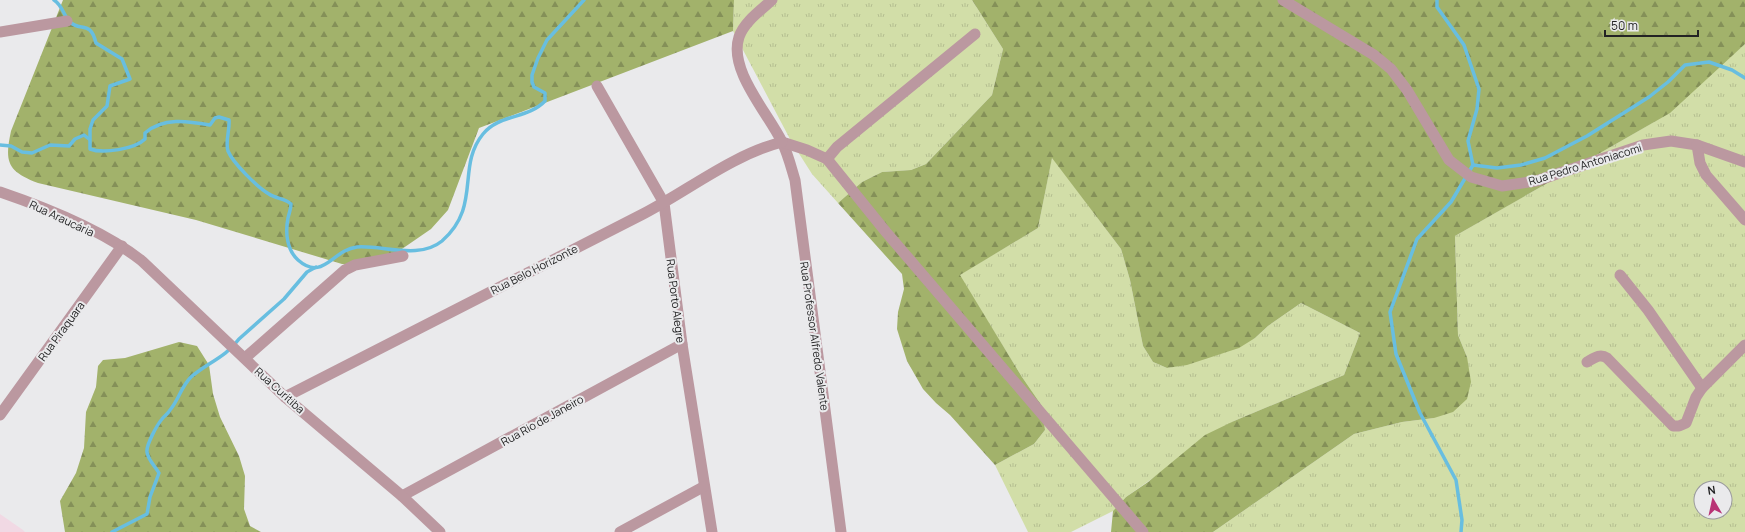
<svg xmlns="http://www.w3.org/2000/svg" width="1745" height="532" font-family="Manrope,sans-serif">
<defs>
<pattern id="grass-tufts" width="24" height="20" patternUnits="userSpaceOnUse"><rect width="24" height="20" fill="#d2dea8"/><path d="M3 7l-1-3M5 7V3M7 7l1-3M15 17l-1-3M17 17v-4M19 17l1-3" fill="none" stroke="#b4be90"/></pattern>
<pattern id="forest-firs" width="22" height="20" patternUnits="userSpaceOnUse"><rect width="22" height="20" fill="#a2b26b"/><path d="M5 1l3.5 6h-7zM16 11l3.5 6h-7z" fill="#849058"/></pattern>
</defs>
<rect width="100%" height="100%" fill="#eaeaec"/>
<path fill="#f1d9e4" d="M0 514 23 530 25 532H0Z"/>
<g fill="url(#grass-tufts)" fill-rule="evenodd">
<path d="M734 0H972L1003 49 992 95 926 164 911 170 882 172 862 182 838 203 812 174 791 141 733 31Z"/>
<path d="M1745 44V532H1213L1354 434 1402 422 1434 418 1467 357 1458 335 1455 236 1654 122ZM1701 488H1725V512H1701Z"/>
<path d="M1052 157 1121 249 1130 280 1143 346 1153 362 1167 368 1187 364 1255 338 1268 326 1301 303 1360 333 1344 375 1234 421 1126 497 1113 511 1071 532H1028L995 465 1034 444 1045 430 1042 406 1022 377 959 275 1038 228Z"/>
</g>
<g fill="url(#forest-firs)">
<path d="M63 0H734L733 31 479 128 448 210 431 229 399 251 361 265 342 264 196 220 38 183C8 171 4 163 11 131Z"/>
<path d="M972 0H1745V44L1670 113 1455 236 1458 335 1467 357 1471 382 1467 399 1453 412 1434 418 1402 422 1354 434 1213 532H1111L1113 511 1126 497 1148 482 1205 435 1234 421 1344 375 1360 333 1301 303 1268 326 1255 338 1239 348 1187 365 1167 368 1153 362 1143 346 1130 280 1121 249 1052 158 1038 228 960 275 1022 377 1042 406 1045 430 1034 444 995 465 950 415 936 403 923 389 907 361 897 329 898 312 904 289 902 274 838 203 862 182 882 172 911 170 926 164 992 95 1003 49Z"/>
<path d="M179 342 197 346 209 365 213 394 220 417 239 456 245 476 244 509 250 526 261 532H65L60 501 76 473 84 448 86 412 96 387 98 366 103 360 125 358Z"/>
</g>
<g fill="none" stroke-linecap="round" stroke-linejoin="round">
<g stroke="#68bee0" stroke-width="3.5">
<path d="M54 0C62 5 63 14 69 21 80 33 90 19 96 43L122 59 130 79 110 86 107 106 93 120 90 129V149C103 154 135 149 145 139V133C163 117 188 121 210 125L215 118 219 117 229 120C230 130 225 141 228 151 233 163 257 187 269 194 276 199 285 198 291 204 291 209 289 213 288 218 285 233 287 250 298 260 323 282 332 250 357 247 383 245 419 260 442 241 482 206 456 167 483 134 499 114 528 119 545 101V93L534 87 532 82V75L538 58 547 40 584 0"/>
<path d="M1437 0V7L1464 45 1479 89 1477 109 1468 141 1473 165 1451 202 1417 239 1390 312 1396 354 1420 413 1456 480 1462 520 1461 532"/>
<path d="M0 145 11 146 22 152 32 153 50 145 69 146 75 139 84 135 89 139"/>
<path d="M1473 165 1497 168 1521 165 1545 158 1587 136 1649 97 1668 82 1685 65 1709 62 1732 70 1745 78"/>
<path d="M112 532 147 514 150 497 159 473C155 466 148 460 147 452 146 445 157 425 162 419 164 416 168 414 170 410 179 399 181 387 191 377 207 363 226 357 239 339L284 299 307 272 316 267"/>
</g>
<g stroke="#bb98a0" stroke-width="11">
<path d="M772 0C761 10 744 22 739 37 728 70 768 113 782 142 788 154 791 167 795 180L841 532"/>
<path d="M1283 0 1374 55 1391 69 1407 90 1449 160 1471 177 1502 186 1536 181 1643 145 1671 141 1697 145 1745 162"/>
<path d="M0 32 67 21"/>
<path d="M597 86 664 203 682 344 712 532"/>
<path d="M782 142 807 150 827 159 837 147 975 34"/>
<path d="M1697 145 1700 163 1706 175 1745 220"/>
<path d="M827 159 886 232 1143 532"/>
<path d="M1620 275 1648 310 1702 388"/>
<path d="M245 358 345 270 355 265 403 256"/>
<path d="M1587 362C1594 358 1600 353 1607 358L1673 426H1679L1686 423 1696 397 1702 388 1745 345"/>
<path d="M285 397C404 336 524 275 643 214 689 190 732 155 782 142"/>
<path d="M402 496 682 344"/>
<path d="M620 532 703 487"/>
</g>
<g stroke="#bb98a0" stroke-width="11">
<path d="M0 192C47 208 104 231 142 261L285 397 402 496 440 532"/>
<path d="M0 415 122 246"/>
</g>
</g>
<g text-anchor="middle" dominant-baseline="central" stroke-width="4" stroke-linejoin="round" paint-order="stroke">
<g font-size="11" fill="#232324" stroke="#eaeaec">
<text transform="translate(1585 164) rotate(-17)">Rua Pedro Antoniacomi</text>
<text transform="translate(62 218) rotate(25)">Rua Araucária</text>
<text transform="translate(534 269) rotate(-27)">Rua Belo Horizonte</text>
<text transform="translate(676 301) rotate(83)">Rua Porto Alegre</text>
<text transform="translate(61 331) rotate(-54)">Rua Piraquara</text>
<text transform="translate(815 336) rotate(82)">Rua Professor Alfredo Valente</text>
<text transform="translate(280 390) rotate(42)">Rua Curitiba</text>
<text transform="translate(542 420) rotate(-29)">Rua Rio de Janeiro</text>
</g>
</g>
<g transform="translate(1713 500) rotate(351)"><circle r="19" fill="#eaeaec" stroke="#9a9a9c"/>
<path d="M0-3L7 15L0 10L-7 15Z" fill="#b93375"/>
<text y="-6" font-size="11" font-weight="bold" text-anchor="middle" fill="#232324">N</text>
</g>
<path d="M1605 30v6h93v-6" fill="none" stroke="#232324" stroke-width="2"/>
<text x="1611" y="30" font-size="12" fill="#232324" stroke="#eaeaec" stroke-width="3" paint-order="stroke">50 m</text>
</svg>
